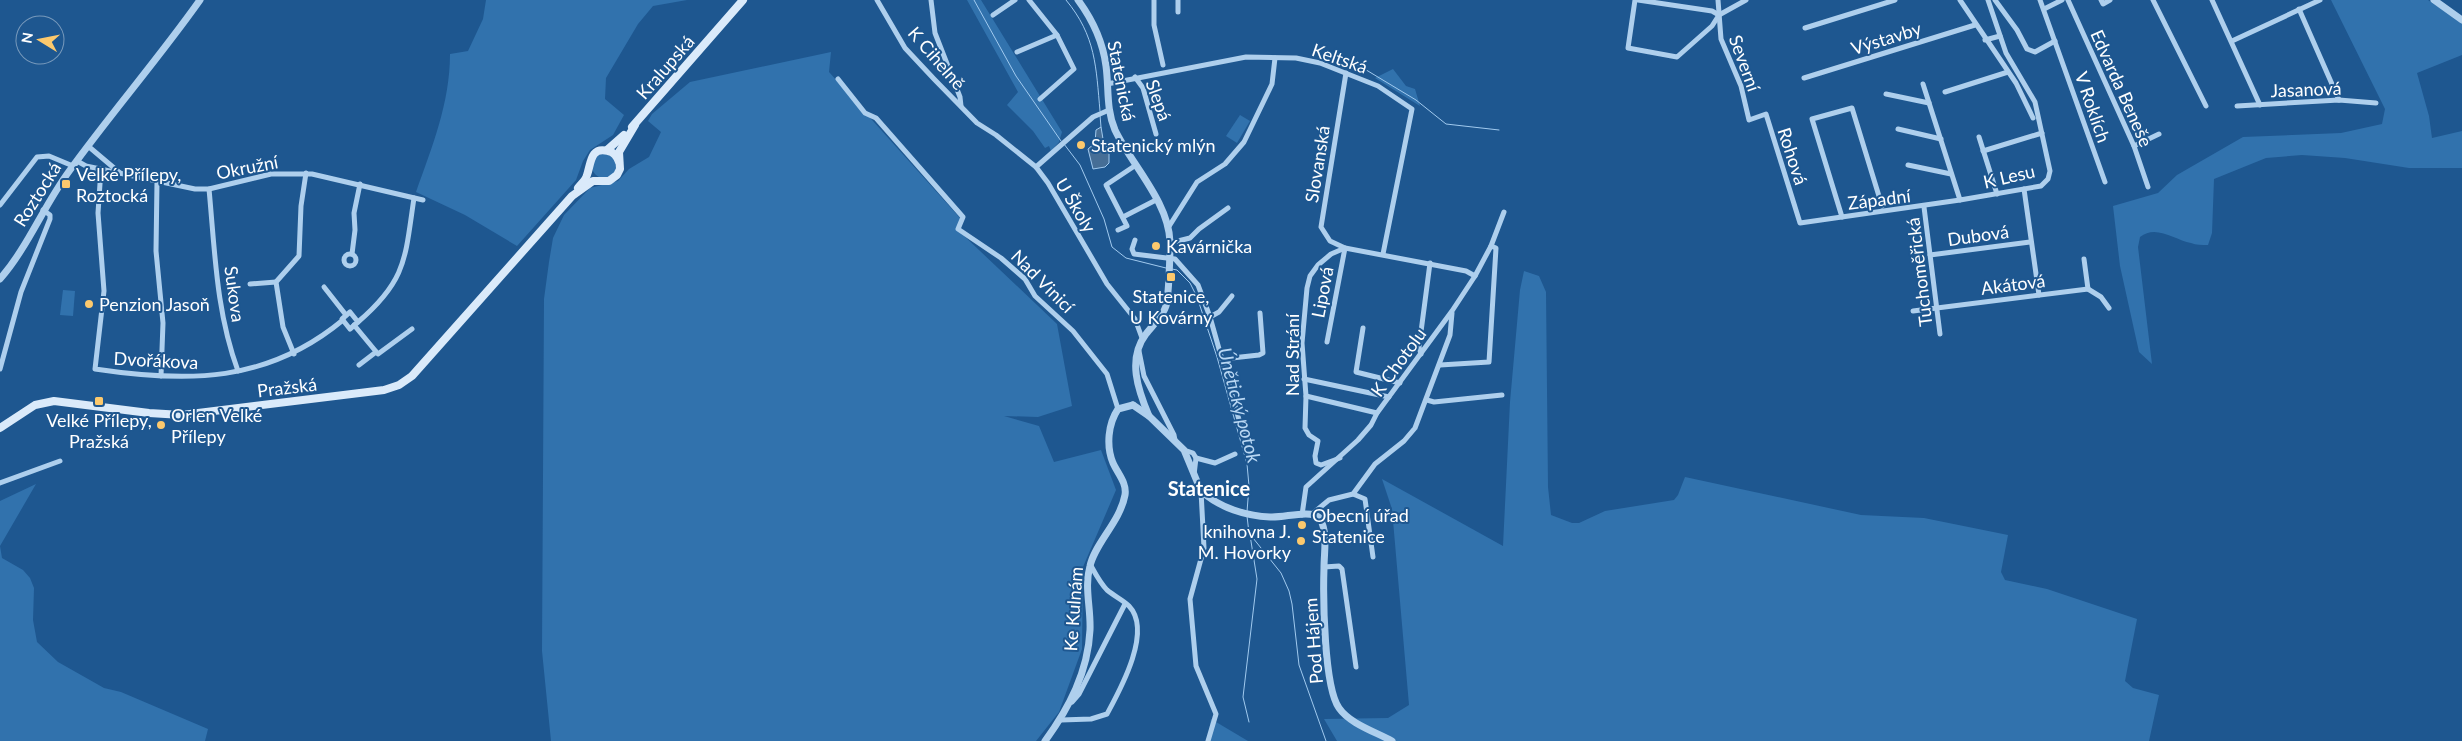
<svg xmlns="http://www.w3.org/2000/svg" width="2462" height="741" font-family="Lato,sans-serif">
<rect width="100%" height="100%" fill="#1e5790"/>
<g fill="#3172ad">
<path d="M486 0H687L653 6 638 24 606 78 605 99 624 115 613 135 590 150 583 161 576 180 517 246 465 215 416 192C432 147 450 103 450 54L468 51 483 19Z"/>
<path d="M967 0H981L1062 132 1059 142 1051 151 1049 146 1045 148 1033 131 1007 105 1018 92Z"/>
<path d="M2331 0H2428L2462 23V55L2417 73 2429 116 2432 138 2462 131V168H2409L2345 158 2302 155 2266 158 2214 179 2212 233 2208 245C2202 245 2196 245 2191 243 2175 240 2156 224 2140 237L2138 247 2152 364 2139 352 2120 266 2113 206 2158 193 2177 175 2243 137 2341 133 2382 124 2385 109Z"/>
<path d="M831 52 829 72 960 218V232L1057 324 1072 406 1038 417 1004 416 1039 426 1054 462 1101 450 1116 490 1083 567 1082 649 1059 712 1036 741H551L542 651 544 299 549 262 553 238 564 215 590 188 618 181 629 169 649 157 661 132 648 121 652 114 690 82Z"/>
<path d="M1393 69 1406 86 1415 89 1420 106 1375 78Z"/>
<path d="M1240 115 1250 121 1237 143 1226 136Z"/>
<circle cx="604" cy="166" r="12"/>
<path d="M1524 271 1539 276 1546 292 1548 487 1551 515 1572 523H1579L1605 511 1674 500 1678 495 1685 477 1861 515 1924 518 2008 535 2001 572 2005 580 2047 589 2137 619 2125 681 2133 688 2159 695 2149 741H1337L1324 719 1388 718 1409 705 1392 509 1382 479 1503 546 1510 402 1520 290Z"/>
<path d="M63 290 75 291 73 316 60 315Z"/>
<path d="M36 484 0 546 2 558 23 570 30 578 34 588 33 620 37 642 58 662 104 688 121 692 208 729 205 741H0V501Z"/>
<path d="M1211 719 1248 741H1207Z"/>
</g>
<path fill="#466e96" stroke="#a1caef" d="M1101 127 1103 139 1109 151V163L1105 167 1093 169 1088 149 1095 143 1096 130Z"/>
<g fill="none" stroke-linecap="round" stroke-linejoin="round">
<g stroke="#a1caef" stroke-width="1">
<path d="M974 0 1016 76 1061 141"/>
<path d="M1066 0C1096 36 1096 67 1100 111"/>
<path d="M1353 62 1416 100 1446 124 1499 130"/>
<path d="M1100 115 1101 127"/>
<path d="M1064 144 1080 165 1104 219 1112 247 1126 258 1166 268"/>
<path d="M1172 269 1177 270 1190 283 1197 297 1217 357 1247 464 1249 486 1247 512"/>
<path d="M1247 516 1249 533 1281 573 1289 591 1292 604 1299 665 1326 741"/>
<path d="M1249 722 1243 697 1257 579 1250 535"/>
</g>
<g stroke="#aecfed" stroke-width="5">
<path d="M877 0 905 48 934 79 977 123 996 135 1036 167 1048 183 1107 284 1135 319 1142 338"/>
<path d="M931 0 935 33 960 97 961 106"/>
<path d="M1029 0 1057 35 1074 69 1040 99"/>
<path d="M1154 0V25L1163 65"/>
<path d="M1178 0V12"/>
<path d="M1635 0 1628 48 1677 57 1712 26 1719 15 1746 0"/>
<path d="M1638 0 1712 11 1719 15"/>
<path d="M1718 0 1721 39 1741 86 1749 120 1766 114 1800 223 1960 200"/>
<path d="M1960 0 2016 83 2033 118"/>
<path d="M1995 0 2017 30 2027 49 2035 52 2055 41"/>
<path d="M2040 0 2105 182"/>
<path d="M2068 0 2134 146 2148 187"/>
<path d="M2101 0 2103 4 2110 0"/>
<path d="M2153 0 2206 106"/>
<path d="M2212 0 2260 105"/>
<path d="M2044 9 2062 0"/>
<path d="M2299 9 2339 100"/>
<path d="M993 15 1015 0"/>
<path d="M1805 28 1895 0"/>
<path d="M1985 40 2000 36"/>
<path d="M2232 41 2320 0"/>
<path d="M1017 52 1057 35"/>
<path d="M1135 77 1143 88 1156 134"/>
<path d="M1804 78 1975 25"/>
<path d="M838 79 865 113 876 118 963 217 958 229 1001 258 1025 279 1035 296 1073 331 1107 374 1118 409"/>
<path d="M1107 84 1246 57 1296 58 1320 63 1378 86 1412 109 1383 254"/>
<path d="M1923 84 1960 200 2041 186 2048 179 2050 171 2035 102 2006 53 1988 0"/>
<path d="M1945 92 2008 72"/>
<path d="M1886 94 1929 103"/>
<path d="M2237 106 2339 100 2376 103"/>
<path d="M1898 129 1941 139"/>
<path d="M1979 137 1997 194"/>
<path d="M88 146 120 173"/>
<path d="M2134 146 2159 134"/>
<path d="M1983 151 2042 133"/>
<path d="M77 161 86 166 195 189H209L271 174H312L423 200"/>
<path d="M1908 165 1951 174"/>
<path d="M1036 167 1093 117 1109 110"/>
<path d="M101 169 98 213 104 291 95 369C188 383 267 383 343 320"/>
<path d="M157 182 156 251 163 323 161 376"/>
<path d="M209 189C215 252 216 311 238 371"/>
<path d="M2024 189 2039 295"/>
<path d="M0 205 37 157 49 156 73 166"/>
<path d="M1924 207 1940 334"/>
<path d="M1123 217 1156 200"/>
<path d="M1842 217 1812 119 1852 108 1882 206"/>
<path d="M1168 228 1197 182 1225 164 1244 142 1272 84 1275 58"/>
<path d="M1118 230 1127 226 1106 185 1136 165"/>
<path d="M1135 240 1132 249 1134 254 1175 259 1198 285 1210 317 1245 441"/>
<path d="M1170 243 1190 238 1199 229 1228 208"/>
<circle cx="350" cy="260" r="6"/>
<path d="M352 254 355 230 354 213 360 184"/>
<path d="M1930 255 2030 242"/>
<path d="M2084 259 2088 289"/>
<path d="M250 284 276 282"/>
<path d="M324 287 346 315"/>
<path d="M1913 311 2088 289 2101 297 2109 308"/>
<path d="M350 312 358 322 350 329 342 319Z"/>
<path d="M1210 317 1219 312 1232 296"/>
<path d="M358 322C407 280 405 258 414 198"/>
<path d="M354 325 378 354 412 329"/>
<path d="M1363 328 1356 372 1400 383"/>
<path d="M1327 342 1345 248 1330 241 1321 227 1346 73"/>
<path d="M1139 351 1144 376 1174 435 1175 440"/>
<path d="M294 354 283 327 276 282 299 256 301 206 306 173"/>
<path d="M1421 354 1419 347 1430 263"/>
<path d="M1223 359 1259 355 1263 353 1260 313"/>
<path d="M359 365 376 352"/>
<path d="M1440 365 1489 362 1496 248 1491 246"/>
<path d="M0 369 21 292 50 219V215L43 210"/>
<path d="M1304 379 1389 397"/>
<path d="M1306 396 1377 413"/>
<path d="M1427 400 1434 402 1502 395"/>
<path d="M1184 450 1193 453 1196 458 1194 475"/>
<path d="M1196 458 1215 463 1235 454"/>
<path d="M1340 458 1321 465 1316 463 1315 456 1318 441 1309 435 1305 428 1306 396 1302 343 1307 288 1310 276 1318 265 1331 254 1345 248 1466 271 1475 276"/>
<path d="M0 483 60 461"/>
<path d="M1201 491 1204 548 1190 599 1196 666 1216 714 1208 741"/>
<path d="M1353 494 1365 499 1373 557"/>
<path d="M1312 514 1329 500 1353 494 1375 464 1404 441 1415 428 1450 335 1452 313"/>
<path d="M1302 515 1306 487 1358 440 1371 425 1377 413 1452 311 1475 276 1491 246 1504 212"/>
<path d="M1324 567 1339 566 1342 569 1356 667"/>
<path d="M1072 702 1079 694 1125 604"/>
<path d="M1061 720 1091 719 1107 714C1120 690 1153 631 1129 606 1123 600 1114 596 1107 590 1100 583 1095 573 1090 564"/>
</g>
<g stroke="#aecfed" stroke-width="7">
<path d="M1078 0C1092 19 1103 43 1106 66 1109 88 1106 109 1115 130 1131 164 1169 202 1170 242 1170 255 1169 294 1166 306 1163 316 1152 326 1146 334 1127 359 1138 390 1149 416"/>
<path d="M2434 0 2462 20"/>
<path d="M0 279C28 247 44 205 70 170 112 112 159 58 200 0"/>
<path d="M1133 405 1149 416 1184 450 1201 491C1220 508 1246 516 1270 517 1285 518 1309 509 1320 518 1328 534 1324 551 1324 568 1323 597 1324 687 1339 708 1350 724 1376 732 1392 741"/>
<path d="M1045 741C1069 708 1088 672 1090 630 1091 608 1084 587 1090 566 1095 543 1120 522 1125 495 1127 483 1118 474 1113 463 1106 446 1108 424 1118 409L1133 405"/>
</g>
<g stroke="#daeafa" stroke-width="8">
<path d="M632 127 743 0"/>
<path d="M607 150 624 135"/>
<path d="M578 188C581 184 586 180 587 175 591 164 590 146 608 151 614 152 617 156 619 162"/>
<path d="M0 428 35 405 54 401 149 413 182 415 384 390 399 385 412 376 572 196 593 181H609L617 175 620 169 619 152 635 125"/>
</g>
</g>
<g fill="#fcc96d" stroke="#1e5790" stroke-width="2">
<circle cx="1081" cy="145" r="5"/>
<rect x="61" y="179" width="10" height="10" rx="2.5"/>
<circle cx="1156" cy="246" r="5"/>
<rect x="1166" y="272" width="10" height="10" rx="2.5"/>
<circle cx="89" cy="304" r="5"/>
<rect x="94" y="396" width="10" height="10" rx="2.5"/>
<circle cx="161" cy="425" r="5"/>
<circle cx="1302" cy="525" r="5"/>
<circle cx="1301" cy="541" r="5"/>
</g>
<g text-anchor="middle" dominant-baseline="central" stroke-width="4" stroke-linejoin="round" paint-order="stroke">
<g font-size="18" fill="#fff" stroke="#1e5790">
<text transform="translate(1886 38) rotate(-17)">Výstavby</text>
<text transform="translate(937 58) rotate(49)">K Cihelně</text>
<text transform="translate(1340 58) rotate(19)">Keltská</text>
<text transform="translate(1745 63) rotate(70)">Severní</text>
<text transform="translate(665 67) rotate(-49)">Kralupská</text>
<text transform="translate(1122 81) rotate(79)">Statenická</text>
<text transform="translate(2122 88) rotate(66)">Edvarda Beneše</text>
<text transform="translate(2306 89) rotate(-2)">Jasanová</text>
<text transform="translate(1159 100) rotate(70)">Slepá</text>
<text transform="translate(2093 107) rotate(71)">V Roklích</text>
<text transform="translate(1793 156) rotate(72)">Rohová</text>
<text transform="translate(1317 164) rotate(-81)">Slovanská</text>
<text transform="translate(247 167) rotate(-11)">Okružní</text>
<text transform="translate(2009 176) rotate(-13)">K Lesu</text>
<text transform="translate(37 194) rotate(-58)">Roztocká</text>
<text transform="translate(1879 199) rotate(-7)">Západní</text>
<text transform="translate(1076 205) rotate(59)">U Školy</text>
<text transform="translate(1978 235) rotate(-8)">Dubová</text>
<text transform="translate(1919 272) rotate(-97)">Tuchoměřická</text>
<text transform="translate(1043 281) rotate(45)">Nad Vinicí</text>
<text transform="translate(2013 284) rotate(-7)">Akátová</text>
<text transform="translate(1322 292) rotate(-79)">Lipová</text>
<text transform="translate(235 294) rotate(82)">Sukova</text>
<text transform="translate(1292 355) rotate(-90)">Nad Strání</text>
<text transform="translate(156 360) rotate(3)">Dvořákova</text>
<text transform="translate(1398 362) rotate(-54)">K Chotolu</text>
<text transform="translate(287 387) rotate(-7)">Pražská</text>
<text transform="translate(1073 609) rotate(-86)">Ke Kulnám</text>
<text transform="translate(1313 641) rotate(-94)">Pod Hájem</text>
</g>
<g font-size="18" fill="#fff" stroke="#1e5790" text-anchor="start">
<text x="1091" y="145">Statenický mlýn</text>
<text x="76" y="174">Velké Přílepy,<tspan x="76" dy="21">Roztocká</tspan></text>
<text x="1166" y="246">Kavárnička</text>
<text x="1171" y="296" text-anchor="middle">Statenice,<tspan x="1171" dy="21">U Kovárny</tspan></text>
<text x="99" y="304">Penzion Jasoň</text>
<text x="171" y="415">Orlen Velké<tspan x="171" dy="21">Přílepy</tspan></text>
<text x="99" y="420" text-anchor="middle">Velké Přílepy,<tspan x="99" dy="21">Pražská</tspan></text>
<text x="1312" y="515">Obecní úřad<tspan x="1312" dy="21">Statenice</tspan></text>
<text x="1291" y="531" text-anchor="end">knihovna J.<tspan x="1291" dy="21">M. Hovorky</tspan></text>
</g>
<g font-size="19" font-style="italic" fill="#bad8f4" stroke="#1e5790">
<text transform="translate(1240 405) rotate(75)">Únětický potok</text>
</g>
<g font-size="20" font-weight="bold" fill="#fff" stroke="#1e5790">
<text x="1209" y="488">Statenice</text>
</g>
</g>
<g transform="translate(40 40) rotate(280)"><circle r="24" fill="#1e5790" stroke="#789abc"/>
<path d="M0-4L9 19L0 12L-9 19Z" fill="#fcc96d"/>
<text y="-8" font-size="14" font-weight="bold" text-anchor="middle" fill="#ffffff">N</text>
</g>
</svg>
